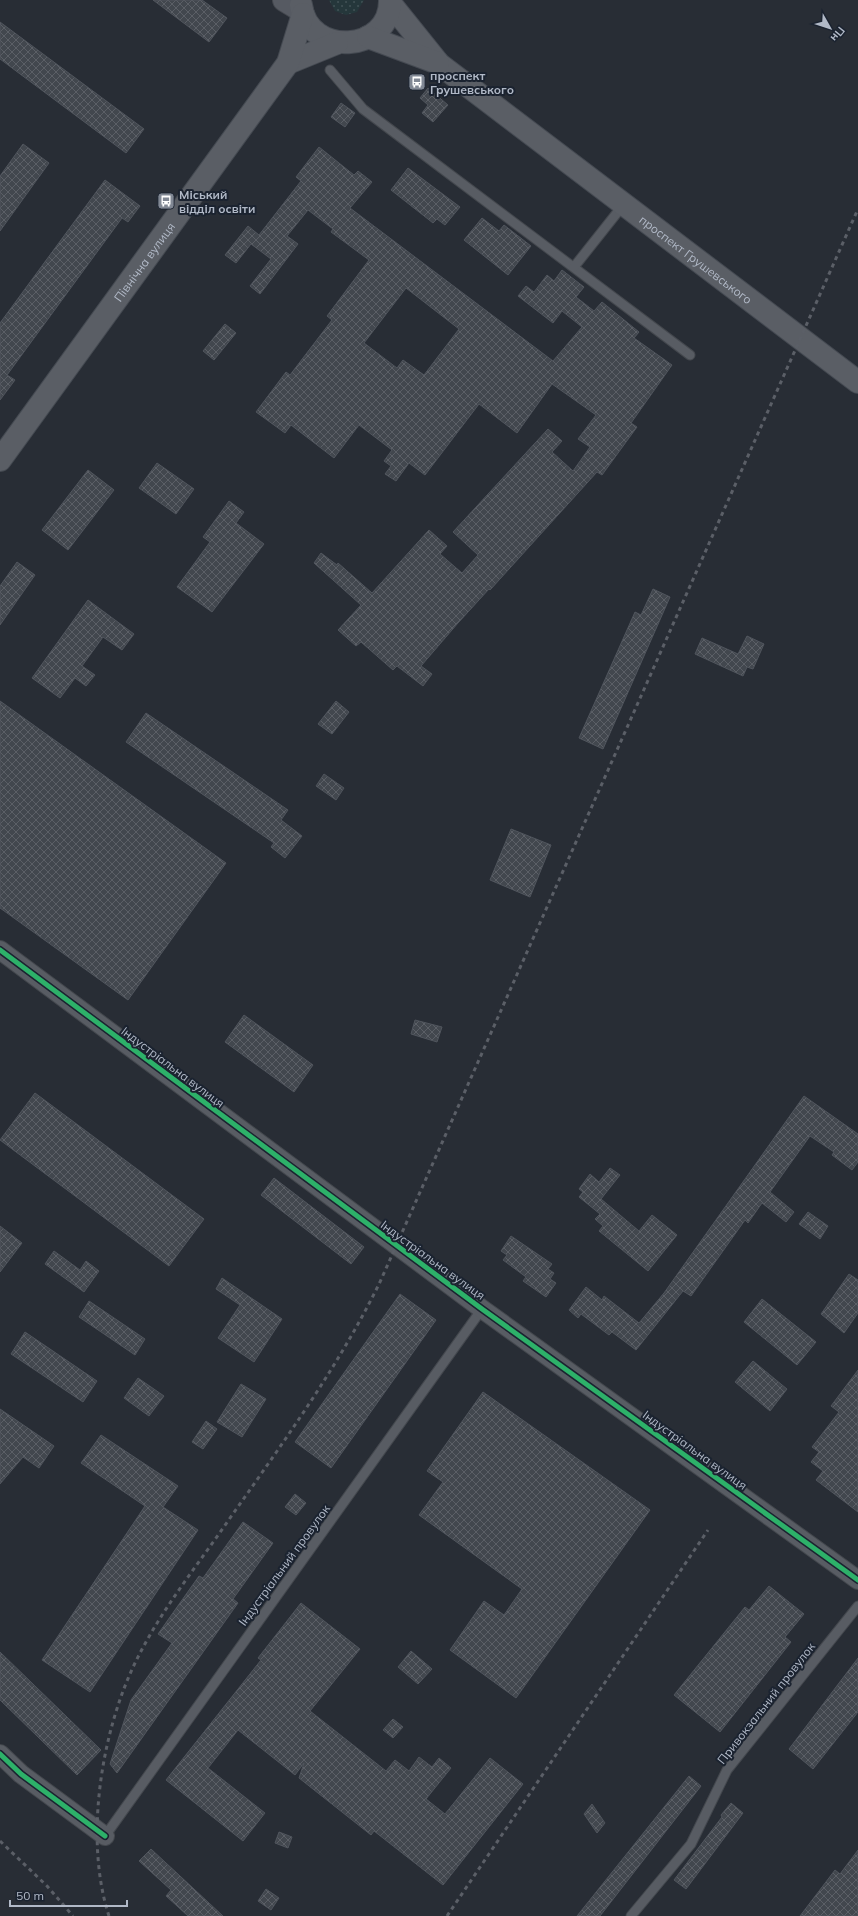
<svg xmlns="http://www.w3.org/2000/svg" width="858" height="1916" font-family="Mulish,sans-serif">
<defs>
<pattern id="grass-dots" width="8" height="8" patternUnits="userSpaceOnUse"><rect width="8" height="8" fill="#25373b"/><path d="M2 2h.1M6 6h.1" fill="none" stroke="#425256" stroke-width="1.8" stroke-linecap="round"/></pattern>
<pattern id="building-cross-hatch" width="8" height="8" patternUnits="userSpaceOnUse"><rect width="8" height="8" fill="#42474e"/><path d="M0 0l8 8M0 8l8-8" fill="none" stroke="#5b5f66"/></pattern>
</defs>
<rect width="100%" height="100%" fill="#282d35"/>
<path fill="url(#grass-dots)" d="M329 0H364L357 12 346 15 335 11Z"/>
<g fill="url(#building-cross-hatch)" stroke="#50555d" fill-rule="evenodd">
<path d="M153 0H202L227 18 209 42Z"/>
<path d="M0 22 144 129 126 153 0 59Z"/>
<path d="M428 88 448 105 433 122 422 113 428 105 420 98Z"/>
<path d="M341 103 355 113 345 127 331 117Z"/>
<path d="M23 144 49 163 0 231V176Z"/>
<path d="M319 147 354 175 358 171 372 182 350 208 553 361 582 327 562 311 553 323 518 296 526 286 534 292 547 275 554 281 562 270 584 287 576 297 594 311 602 302 639 332 634 338 672 365 631 423 637 427 602 475 597 472 490 590 489 589 458 623 421 666 432 674 423 686 397 666 393 670 361 642 356 646 338 630 361 605 314 563 321 553 337 565 338 563 372 593 429 530 447 546 440 554 462 573 478 555 453 532 548 429 562 441 552 452 573 471 590 447 578 439 596 415 552 384 517 433 479 404 425 475 409 463 396 481 385 474 391 466 384 461 392 450 359 425 334 458 291 425 285 433 256 412 286 372 290 375 332 320 327 316 369 260 331 232 333 229 308 210 287 236 298 244 260 294 250 286 271 259 251 244 236 263 225 255 248 226 259 235 301 181 296 177ZM406 288 459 329 424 375 403 360 397 368 364 343Z"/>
<path d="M408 168 460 207 445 225 437 219 433 223 391 190Z"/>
<path d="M105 180 140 206 128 222 122 218 7 375 15 380 0 400V323Z"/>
<path d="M482 218 499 231 504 225 531 246 508 275 464 240Z"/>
<path d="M225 324 236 333 214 360 203 351Z"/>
<path d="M157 463 194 489 176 514 139 488Z"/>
<path d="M88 470 114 490 68 550 42 530Z"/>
<path d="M229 501 244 512 236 523 264 544 212 612 177 587 210 542 203 537Z"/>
<path d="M17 562 35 575 0 625V586Z"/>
<path d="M653 589 670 597 603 749 579 738 635 612 641 615Z"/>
<path d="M88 600 134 634 122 650 103 637 82 666 95 675 86 686 75 678 60 698 32 678Z"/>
<path d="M747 636 764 644 753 669 747 667 743 676 695 654 702 638 738 654Z"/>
<path d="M0 701 226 863 128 1000 0 908Z"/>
<path d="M336 701 349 712 332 734 318 724Z"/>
<path d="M146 713 288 810 281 820 302 836 285 858 271 847 274 843 126 742Z"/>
<path d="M324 774 344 788 336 800 316 786Z"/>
<path d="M511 829 551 845 530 897 490 880Z"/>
<path d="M244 1015 313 1065 294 1092 225 1042Z"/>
<path d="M415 1020 442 1027 437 1042 411 1034Z"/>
<path d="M35 1093 204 1219 169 1266 0 1140Z"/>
<path d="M804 1096 858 1134V1162L852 1170 832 1155 834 1152 810 1136 770 1192 794 1212 786 1222 762 1203 748 1223 745 1220 691 1296 683 1291 636 1350 612 1332 609 1335 581 1314 578 1318 569 1310 586 1287 602 1300 604 1296 639 1323 664 1293Z"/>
<path d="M610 1168 620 1175 601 1199 639 1231 652 1215 677 1235 648 1271 599 1231 603 1226 595 1219 600 1214 579 1197 583 1192 579 1189 590 1174 599 1182Z"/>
<path d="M274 1178 364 1247 351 1264 261 1195Z"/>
<path d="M808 1212 828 1226 820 1239 799 1224Z"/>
<path d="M0 1226 22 1243 0 1272Z"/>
<path d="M511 1236 552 1264 548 1269 554 1273 550 1279 556 1283 546 1297 523 1281 526 1277 503 1260 507 1255 501 1251Z"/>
<path d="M54 1251 80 1270 86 1261 99 1271 84 1292 45 1264Z"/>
<path d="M849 1274 858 1280V1313L844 1333 821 1314Z"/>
<path d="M222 1278 282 1319 254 1362 218 1338 240 1305 216 1289Z"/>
<path d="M400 1294 436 1320 331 1468 295 1442Z"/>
<path d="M762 1299 816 1342 797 1365 744 1322Z"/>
<path d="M89 1301 145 1339 135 1355 79 1317Z"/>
<path d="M25 1332 97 1381 83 1402 11 1354Z"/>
<path d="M753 1361 787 1389 770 1411 735 1382Z"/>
<path d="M858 1370V1512L816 1480 823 1471 811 1462 819 1452 812 1447 839 1412 831 1406Z"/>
<path d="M138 1378 164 1396 149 1416 124 1398Z"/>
<path d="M241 1384 266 1399 242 1437 217 1422Z"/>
<path d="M483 1392 650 1510 516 1698 450 1650 484 1601 504 1615 522 1589 419 1515 443 1482 427 1471Z"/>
<path d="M0 1409 54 1446 39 1468 23 1457 0 1484Z"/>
<path d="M206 1421 217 1429 203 1449 192 1442Z"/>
<path d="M101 1435 178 1486 163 1507 198 1530 90 1692 42 1660 145 1506 81 1463Z"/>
<path d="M295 1494 306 1503 296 1515 285 1507Z"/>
<path d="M243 1522 273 1543 233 1599 238 1603 117 1773 110 1764 131 1700 172 1643 158 1634 199 1576 203 1578Z"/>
<path d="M769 1586 804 1614 785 1637 791 1642 720 1732 674 1695 745 1607 749 1610Z"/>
<path d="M301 1603 360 1649 310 1711 386 1771 395 1760 409 1771 419 1757 432 1767 439 1758 451 1768 426 1799 445 1814 490 1758 523 1784 443 1885 374 1831 371 1835 299 1778 304 1763 295 1775 238 1730 208 1768 265 1813 243 1841 166 1780 261 1660 258 1658Z"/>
<path d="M411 1651 432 1669 418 1684 398 1667Z"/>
<path d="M0 1652 101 1750 77 1775 0 1700Z"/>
<path d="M858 1658V1712L813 1769 789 1749Z"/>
<path d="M393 1719 403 1727 393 1738 383 1730Z"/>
<path d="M689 1776 701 1786 600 1916H577Z"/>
<path d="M731 1803 743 1813 686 1889 674 1880 722 1817 721 1815Z"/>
<path d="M592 1804 605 1823 597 1833 584 1814Z"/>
<path d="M279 1832 292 1837 288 1848 275 1843Z"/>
<path d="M151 1849 223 1916H188L166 1896 171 1890 139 1861Z"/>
<path d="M858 1850V1916H800L835 1870 840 1874Z"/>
<path d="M266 1889 279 1898 271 1910 258 1901Z"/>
</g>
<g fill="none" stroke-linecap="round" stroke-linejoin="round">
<g stroke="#44484e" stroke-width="11">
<g id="lane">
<path d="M330 70 363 109 690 355"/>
<path d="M574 267 624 204"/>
<path d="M105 1836 482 1309"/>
<path d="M631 1916 691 1844 727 1770 858 1606"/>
</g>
</g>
<g stroke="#44484e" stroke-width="20">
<g id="street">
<path d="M0 950 482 1309 858 1580"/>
<path d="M0 1754 21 1774 105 1836"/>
</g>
</g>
<g stroke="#44484e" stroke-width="24">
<path id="secondary" d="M284 0 302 11"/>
</g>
<g stroke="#454a52" stroke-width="24">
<g id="primary">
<path id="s1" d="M390 3 439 64 858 382"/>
<path d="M301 5C308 58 391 53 390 0"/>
<path d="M368 37 438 63"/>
<path d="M288 63 337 43"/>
<path id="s2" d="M0 460 288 63 303 14"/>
</g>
</g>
<use href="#lane" stroke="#585c63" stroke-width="9"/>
<use href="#street" stroke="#585c63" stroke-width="18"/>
<use href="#secondary" stroke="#565a62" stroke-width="22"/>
<use href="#primary" stroke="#5a5e65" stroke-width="22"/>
<g stroke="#5b5f67" stroke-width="3" stroke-dasharray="4 4" stroke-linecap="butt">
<path d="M0 1841 47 1886 73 1916"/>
<path d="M109 1916C84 1840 101 1732 136 1661 157 1618 186 1580 214 1541 273 1456 335 1374 380 1282L858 209"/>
<path d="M447 1916 708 1530"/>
</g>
<g stroke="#1b2330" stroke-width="8">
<g id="cycleway">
<path d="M0 950 482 1309 858 1580"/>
<path d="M0 1754 21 1774 105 1836"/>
</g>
</g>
<use href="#cycleway" stroke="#2db169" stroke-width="5"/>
</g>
<defs>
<g id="bus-square" transform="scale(0.9)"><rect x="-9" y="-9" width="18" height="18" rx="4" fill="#818894" stroke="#1b2330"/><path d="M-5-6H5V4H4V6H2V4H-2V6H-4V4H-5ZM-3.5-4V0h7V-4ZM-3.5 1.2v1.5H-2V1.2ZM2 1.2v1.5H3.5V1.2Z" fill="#fff"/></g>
</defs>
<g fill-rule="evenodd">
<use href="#bus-square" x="417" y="82"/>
<use href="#bus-square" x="166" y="201"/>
</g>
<g text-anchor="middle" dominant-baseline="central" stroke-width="4" stroke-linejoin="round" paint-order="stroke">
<g font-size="12" font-weight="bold" fill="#b1b9c7" stroke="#1b2330" text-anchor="start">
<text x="430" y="75">проспект<tspan x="430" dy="14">Грушевського</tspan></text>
<text x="179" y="194">Міський<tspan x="179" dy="14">відділ освіти</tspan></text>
</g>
<g font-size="12" fill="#b1b9c7" stroke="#1b2330">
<text stroke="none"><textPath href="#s1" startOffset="401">проспект Грушевського</textPath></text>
<text stroke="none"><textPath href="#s2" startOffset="245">Північна вулиця</textPath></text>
<text transform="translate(173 1067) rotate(37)">Індустріальна вулиця</text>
<text transform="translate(433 1260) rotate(36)">Індустріальна вулиця</text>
<text transform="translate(695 1450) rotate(36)">Індустріальна вулиця</text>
<text transform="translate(284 1565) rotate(-54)">Індустріальний провулок</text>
<text transform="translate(766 1703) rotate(-52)">Привокзальний провулок</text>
</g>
</g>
<g transform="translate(830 28) rotate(129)" stroke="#1b2330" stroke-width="3" paint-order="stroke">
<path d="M0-3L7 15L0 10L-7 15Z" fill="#b1b9c7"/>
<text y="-6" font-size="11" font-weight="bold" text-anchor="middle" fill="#b1b9c7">Пн</text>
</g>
<path d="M10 1900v6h117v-6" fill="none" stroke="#b1b9c7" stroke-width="2"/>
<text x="16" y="1900" font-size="12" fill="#b1b9c7" stroke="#1b2330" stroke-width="3" paint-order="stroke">50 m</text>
</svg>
